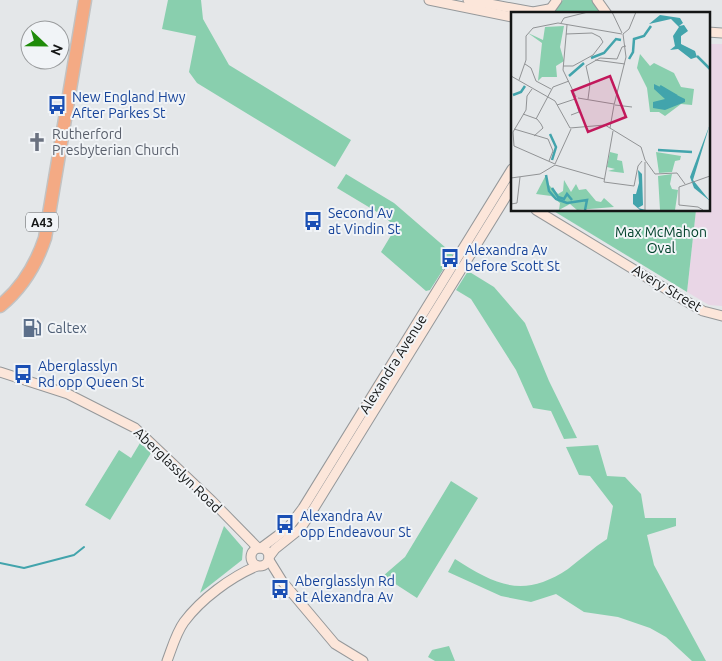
<svg xmlns="http://www.w3.org/2000/svg" width="722" height="661" font-family="Ubuntu,sans-serif">
<rect width="100%" height="100%" fill="#e4e7e9"/>
<path fill="#e9d6e6" d="M708 44H722V306L709 305 687 292 696 210H708Z"/>
<g fill="#89cfae">
<path d="M168 0H201L203 19 229 65 351 140 335 167 197 83 189 72 196 36 162 29Z"/>
<path d="M563 0H593L605 14H551Z"/>
<path d="M346 174 394 203 453 254 430 290 426 291 381 252 396 227 382 215 337 188Z"/>
<path d="M552 210H696L687 292Z"/>
<path d="M468 271 494 287 525 323 549 381 577 438 564 439 551 411 533 408 516 370 471 299 456 290Z"/>
<path d="M140 443 151 453 110 520 85 505 119 450 131 458Z"/>
<path d="M598 445 607 476 625 477 641 494 645 518H676V526L647 535 654 565 706 661H692L666 637 650 628 618 617 584 612 556 594 531 602 501 596 448 572 455 559C496 585 523 599 568 569 581 559 593 548 607 539L613 506 590 476 579 475 566 447Z"/>
<path d="M451 481 478 498 417 598 383 576 405 557Z"/>
<path d="M224 526 243 548 242 560 200 593Z"/>
<path d="M449 646 455 661H435L428 657 432 650Z"/>
</g>
<g fill="none" stroke-linecap="round" stroke-linejoin="round">
<path stroke="#42a4ac" stroke-width="2" d="M0 563 24 568 74 555 84 547"/>
<g stroke="#95989a" stroke-width="11">
<g id="secondary">
<path d="M429 0 512 17"/>
<path d="M468 0 533 12 549 9"/>
<path d="M597 0 607 14"/>
<path d="M547 14 557 0"/>
<path d="M708 32 722 33"/>
<path d="M536 210 684 300 703 311 722 316"/>
<path d="M0 372 68 394 135 428 212 501 258 548"/>
<circle cx="260" cy="557" r="9"/>
<path d="M261 548 288 528 303 508 512 169"/>
<path d="M269 557 275 549 300 529 311 513 512 187"/>
<path d="M269 560 282 581 335 644 363 661"/>
<path d="M167 661C172 648 176 633 184 622 201 599 231 577 257 566"/>
</g>
</g>
<g stroke="#c2c2c2" stroke-width="15">
<path id="highway" d="M0 306C22 288 36 265 45 238L85 0"/>
</g>
<use href="#secondary" stroke="#fce6da" stroke-width="9"/>
<use href="#highway" stroke="#f4aa84" stroke-width="12"/>
</g>
<defs>
<g id="bus-bare" transform="scale(1.5)"><path d="M-5-6H5V4H4V6H2V4H-2V6H-4V4H-5ZM-3.5-4V0h7V-4ZM-3.5 1.2v1.5H-2V1.2ZM2 1.2v1.5H3.5V1.2Z" fill="#1a4fb4" stroke="#f1f4f7" stroke-width="2.5" paint-order="stroke"/></g>
<g id="church-bare" transform="scale(1.5)"><path d="M-1.2-6h2.4v3.5h3.3v2.4h-3.3V6h-2.4V-.1h-3.3v-2.4h3.3Z" fill="#6b7280" stroke="#f1f4f7" stroke-width="2.5" paint-order="stroke"/></g>
<g id="fuel-bare" transform="scale(1.5)"><path d="M-5.5-6h7V0h2V4h1.3V-2.5L3-4.5l.8-.8L6-3V5H2.5V1h-1V6h-7ZM-4.2-4.7v3.2H.2V-4.7Z" fill="#5c6f8a" stroke="#f1f4f7" stroke-width="2.5" paint-order="stroke"/></g>
</defs>
<g fill-rule="evenodd">
<use href="#bus-bare" x="57" y="105"/>
<use href="#church-bare" x="37" y="142"/>
<use href="#bus-bare" x="313" y="221"/>
<use href="#bus-bare" x="450" y="258"/>
<use href="#fuel-bare" x="32" y="328"/>
<use href="#bus-bare" x="23" y="374"/>
<use href="#bus-bare" x="285" y="524"/>
<use href="#bus-bare" x="280" y="589"/>
</g>
<g text-anchor="middle" dominant-baseline="central" stroke-width="4" stroke-linejoin="round" paint-order="stroke">
<rect fill="#f1f4f7" stroke="#56595a" stroke-width="1" x="26" y="212.5" width="32" height="19" rx="4"/>
<g font-size="12" font-weight="bold" fill="#141616">
<text x="42" y="222">A43</text>
</g>
<g font-size="14" fill="#164399" stroke="#f1f4f7" text-anchor="start">
<text x="72" y="97">New England Hwy<tspan x="72" dy="16">After Parkes St</tspan></text>
<text x="328" y="213">Second Av<tspan x="328" dy="16">at Vindin St</tspan></text>
<text x="465" y="250">Alexandra Av<tspan x="465" dy="16">before Scott St</tspan></text>
<text x="38" y="366">Aberglasslyn<tspan x="38" dy="16">Rd opp Queen St</tspan></text>
<text x="300" y="516">Alexandra Av<tspan x="300" dy="16">opp Endeavour St</tspan></text>
<text x="295" y="581">Aberglasslyn Rd<tspan x="295" dy="16">at Alexandra Av</tspan></text>
</g>
<g font-size="14" fill="#5b616d" stroke="#f1f4f7" text-anchor="start">
<text x="52" y="134">Rutherford<tspan x="52" dy="16">Presbyterian Church</tspan></text>
</g>
<g font-size="14" fill="#00412b" stroke="#f1f4f7">
<text x="661" y="232">Max McMahon<tspan x="661" dy="16">Oval</tspan></text>
</g>
<g font-size="14" fill="#141616" stroke="#f1f4f7">
<text transform="translate(667 288) rotate(31)">Avery Street</text>
<text transform="translate(393 364) rotate(-58)">Alexandra Avenue</text>
<text transform="translate(178 470) rotate(44)">Aberglasslyn Road</text>
</g>
<g font-size="14" fill="#4e5e75" stroke="#f1f4f7" text-anchor="start">
<text x="47" y="328">Caltex</text>
</g>
</g>
<g transform="translate(511 12)">
<rect width="199" height="199" fill="#e4e7e9"/>
<path d="M53 14 49 35 53 49 45 54 46 65H31L27 69 31 31 17 21 32 28 34 15ZM129 42 139 54 143 51 163 61 170 75 183 77 181 93 170 92 154 104 148 100H139L136 76 126 56ZM99 140 107 142 106 148 111 149 113 161 97 159 104 157 96 155ZM145 140 170 144 169 148 164 149 161 160 148 161ZM161 162 159 172 161 177 167 178 164 198H149L147 164ZM35 163 37 172 47 182 52 179 53 168 60 180 65 172 68 178 75 177 85 189 90 190 93 186 103 195 66 198 59 192 48 198 49 191 40 184 25 182Z" fill="#89cfae"/>
<path d="M149 3 169 6 172 11 168 14 173 13 177 19 170 24V32L184 39 186 45 180 47 167 37 159 38 164 34 162 24 168 15 160 7 138 12ZM143 72 174 87V90L154 98 142 96V90L154 87 143 77ZM199 112 182 168 199 189 183 176 179 165ZM127 158 131 162 132 193 127 196 135 198H129L122 192V182H125L128 171Z" fill="#42a4ac"/>
<path fill="none" stroke="#42a4ac" stroke-width="2.5" d="M186 44 199 57M80 46 93 41 105 27 110 28M118 47 122 40 123 27 133 24 140 14M58 64 73 51M149 74 166 84M2 83 10 80 14 74M39 122 45 135 41 148M147 138 181 140M35 163 38 179 45 187 56 191 76 188 74 198M41 176 47 185 53 187 56 182 61 188"/>
<path fill="none" stroke="#919395" stroke-width="1" d="M101 0 111 21M50 11 53 6 77 0M56 13 52 58 65 85M112 22 118 17 125 0M84 48 114 52M14 52 20 56 25 69 40 77M52 54H62L82 43 92 30 89 25 81 21 55 22M0 64 44 89 59 116 94 113 130 135 134 148M8 68 15 48V24L22 16 47 11 111 22M21 77 16 84 15 98 2 120 3 134 44 152M67 86 103 92M77 87 79 72 75 54 89 46 106 47 111 35 115 34M46 93 64 87M103 93 115 45 112 22M104 93 121 95M12 102 26 107 30 112 32 116 23 124M60 103 68 100 65 89M25 107 42 75 58 69M99 116 103 93M3 117 37 127 42 139 38 149M102 119 93 170 123 174 127 154 131 149M134 148 144 162 166 161 174 172M134 150V198M44 152 60 117M44 153 93 167M0 166 29 162 44 153M0 192 6 191 9 165M192 198 187 195 168 193V175L199 164"/>
<path fill="#c2185b" fill-opacity="0.15" stroke="#c2185b" stroke-width="2.5" d="M99 64 115 105 77 120 61 79Z"/>
<rect width="199" height="199" fill="none" stroke="#141616" stroke-width="2.5"/>
</g>
<g transform="translate(45 45) rotate(112)"><circle r="24" fill="#f1f4f7" stroke="#999b9d"/>
<path d="M0-4L9 19L0 12L-9 19Z" fill="#1f8b09"/>
<text y="-8" font-size="14" font-weight="bold" text-anchor="middle" fill="#141616">N</text>
</g>
</svg>
